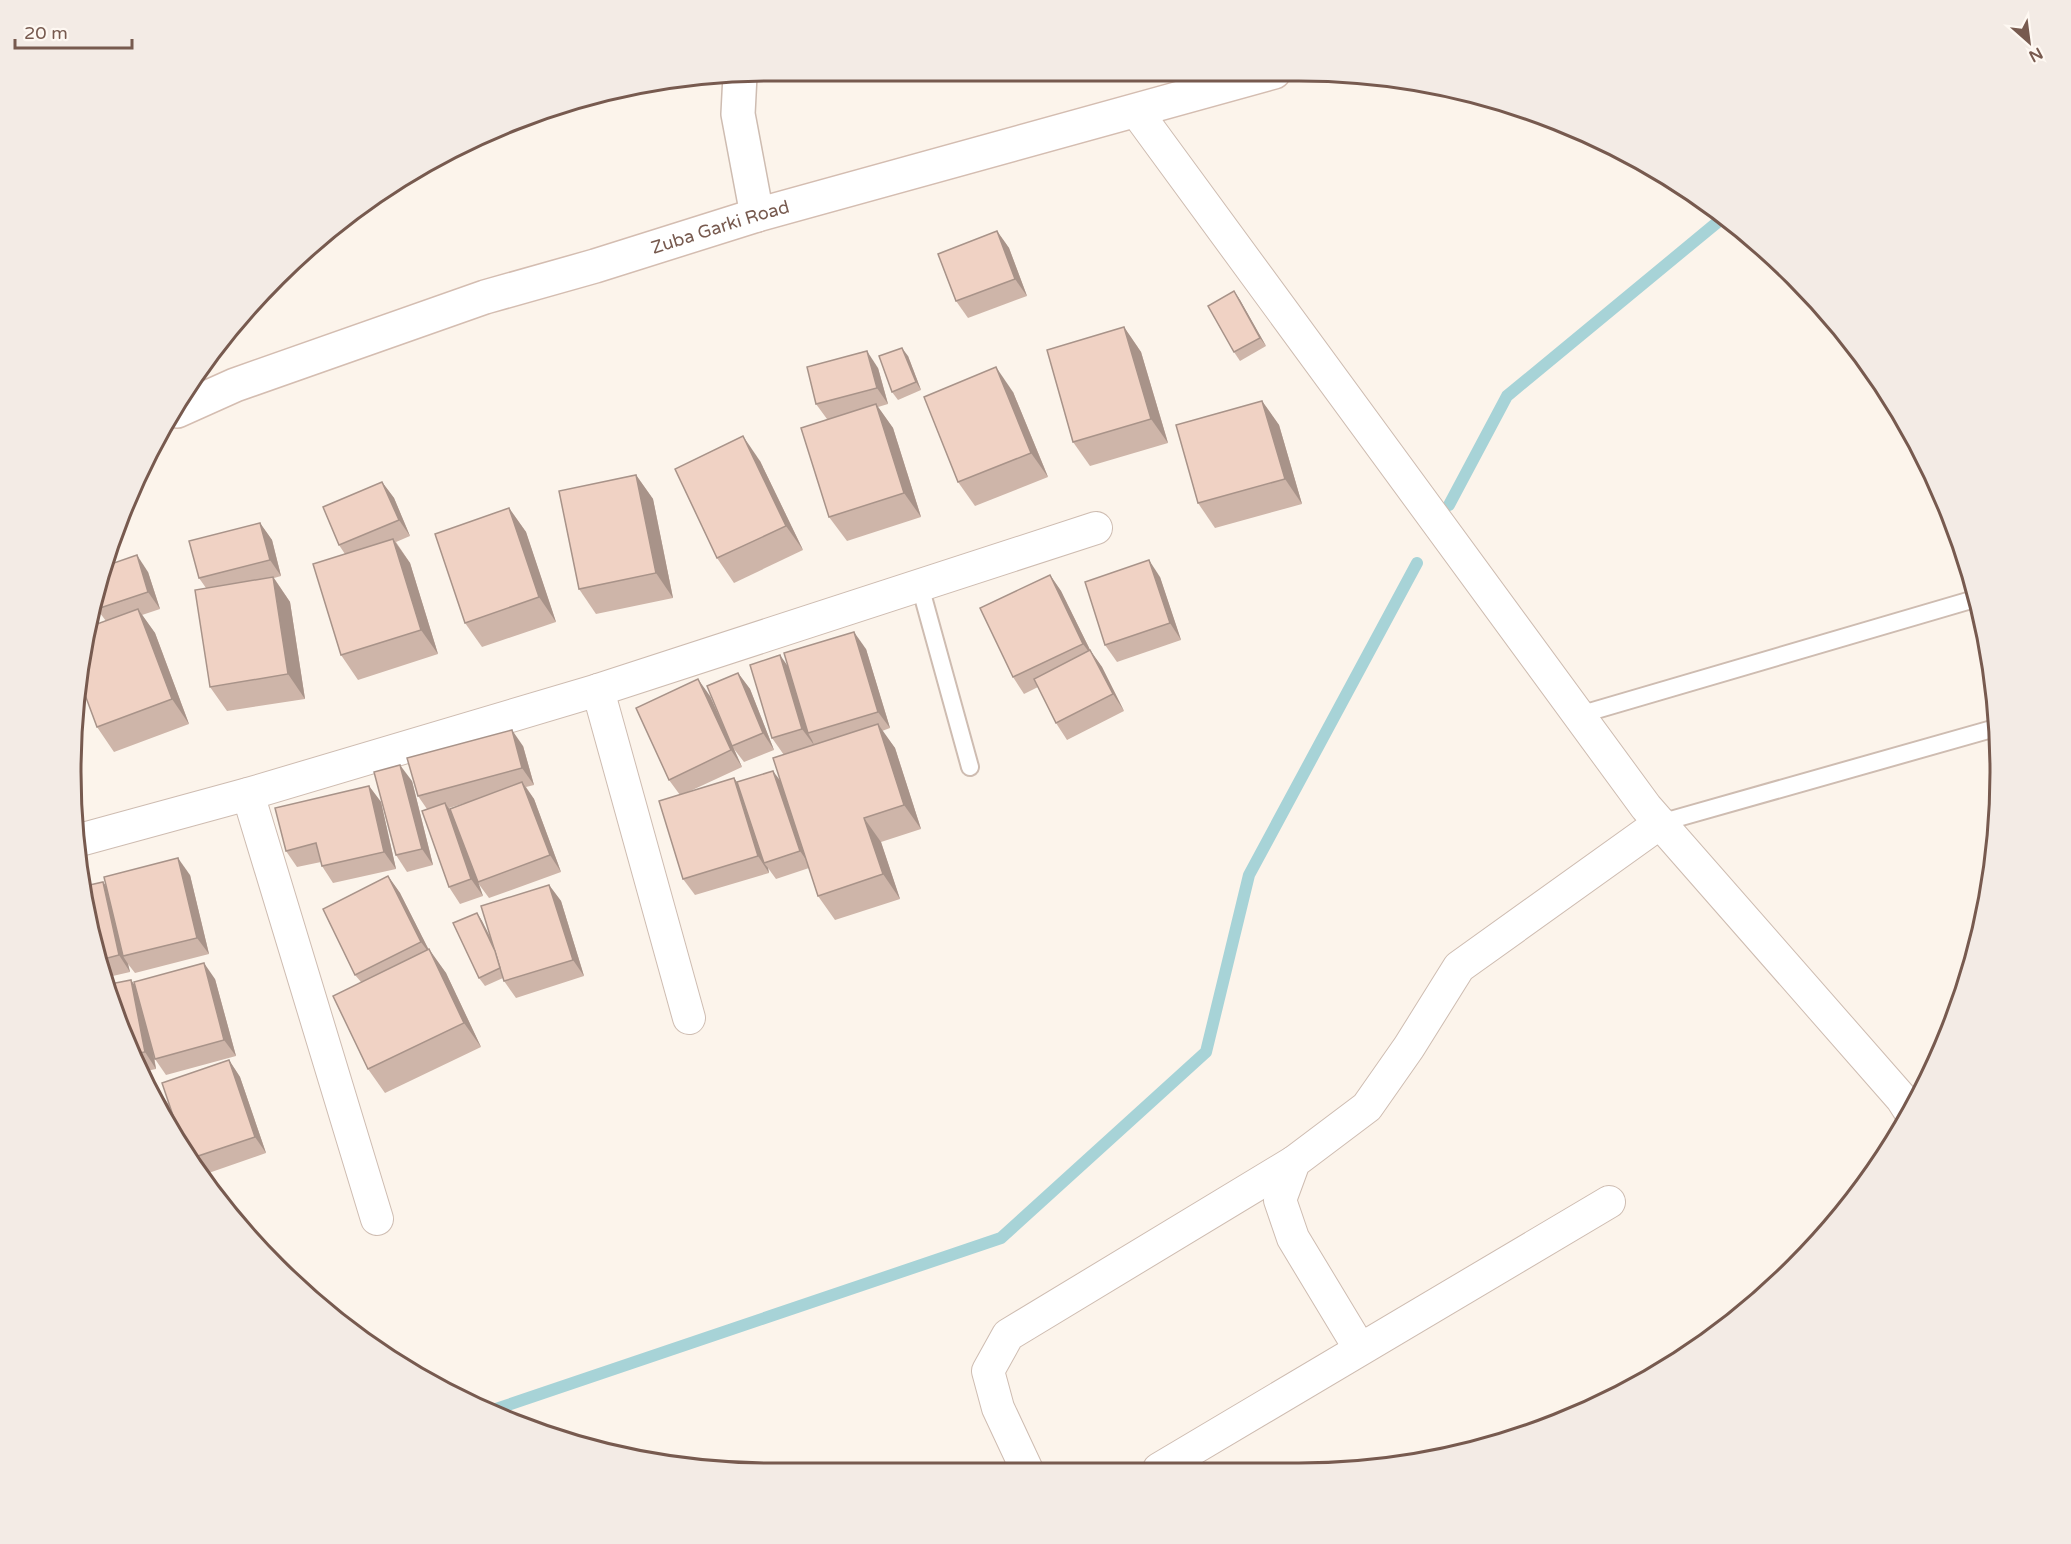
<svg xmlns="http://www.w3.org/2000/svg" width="2071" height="1544" font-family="'Varela Round',sans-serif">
<rect width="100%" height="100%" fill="#fcf4eb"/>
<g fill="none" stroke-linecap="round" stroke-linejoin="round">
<g stroke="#a7d3d7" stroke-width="12">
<path d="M1449 505 1507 396 1725 216"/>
<path d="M490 1411 1001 1238 1206 1052 1249 875 1417 563"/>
</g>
<g stroke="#cebcb1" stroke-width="20">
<g id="service">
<path d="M920 586 970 767"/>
<path d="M1579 715 1978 598"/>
<path d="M1660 823 1999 727"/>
</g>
</g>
<g stroke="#cebcb1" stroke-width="34">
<g id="minor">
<path d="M1136 111 1646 807 1902 1099 1911 1113"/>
<path d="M598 690 689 1018"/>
<path d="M248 794 377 1219"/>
<path d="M76 841 248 794 598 690 1096 528"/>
<path d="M1360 1349 1293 1238 1280 1200 1294 1162 1367 1107 1409 1047 1459 967 1660 823"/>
<path d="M1159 1469 1609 1202"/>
<path d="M1027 1470 998 1408 988 1371 1008 1335 1294 1162"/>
</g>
</g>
<g stroke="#cebcb1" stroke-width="36">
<path id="tertiary" d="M740 75 738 114 757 215"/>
</g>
<g stroke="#d4bdb1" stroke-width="36">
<g id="secondary">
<path id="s1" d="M177 411 235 385 485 297 595 266 757 215 1274 72"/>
</g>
</g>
<use href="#service" stroke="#fff" stroke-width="16"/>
<use href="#minor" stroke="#fff" stroke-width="32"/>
<use href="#tertiary" stroke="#fff" stroke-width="33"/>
<use href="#secondary" stroke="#fff" stroke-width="33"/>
</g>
<g fill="#ceb5a9" fill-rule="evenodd">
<path d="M997 231 1009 248 1027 296 968 318 956 301Z"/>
<path d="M1234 291 1240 300 1266 346 1240 361 1234 352Z"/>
<path d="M1124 327 1141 352 1168 443 1090 466 1073 442Z"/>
<path d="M908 356 921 390 898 400 892 392Z"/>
<path d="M878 368 888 404 878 407 893 428 921 517 847 541 829 517 827 419 816 404Z"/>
<path d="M1013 392 1048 477 975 506 958 482Z"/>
<path d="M1262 401 1279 425 1302 504 1215 528 1198 503Z"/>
<path d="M760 461 803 550 734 583 717 558Z"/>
<path d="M636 475 653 499 673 598 596 614 579 589Z"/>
<path d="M382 482 394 498 410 536 396 542 410 563 438 654 358 680 341 655 345 554 339 545Z"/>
<path d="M509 508 526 532 556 622 482 647 465 623Z"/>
<path d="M260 523 272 540 281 576 274 578 290 602 305 699 227 711 210 687 206 588 199 578Z"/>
<path d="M148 572 160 609 142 615 155 633 189 724 114 752 97 727 106 621 97 609Z"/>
<path d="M1050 575 1061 591 1090 650 1102 667 1124 711 1067 740 1056 723 1038 687 1024 694 1013 677Z"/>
<path d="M1160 577 1181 640 1117 662 1105 645Z"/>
<path d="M866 649 890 728 882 731 895 748 921 829 881 842 900 899 835 920 818 896 809 868 776 879 768 868 769 873 695 895 683 879 680 795 669 780 710 696 726 732 738 673 750 689 774 750 744 762 734 749 742 767 688 792 734 778 738 784 781 782 784 755 772 738 788 666Z"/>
<path d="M523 746 534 785 526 787 534 799 561 872 489 898 478 883 483 896 460 904 449 887 427 809 418 796ZM465 803 452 812 449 808Z"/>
<path d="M412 781 433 865 407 872 396 855Z"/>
<path d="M369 786 381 802 396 869 333 883 322 866 321 862 297 867 286 851Z"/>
<path d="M190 875 209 954 135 973 128 964 130 972 104 978 85 886 103 882 107 887Z"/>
<path d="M388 876 400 893 428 949 446 973 481 1047 385 1093 368 1069 361 982 355 975Z"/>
<path d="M549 885 561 901 584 976 516 998 504 981 503 978 485 986 479 978 477 913 482 921 492 940Z"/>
<path d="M215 979 236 1056 166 1075 155 1059 154 1055 156 1069 141 1072 108 998 131 980 135 986Z"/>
<path d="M229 1060 240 1077 266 1153 200 1176 186 1154 184 1151H183L164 1122 159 1091 170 1106Z"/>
</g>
<g fill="#a89389">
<path d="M997 231 1009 248 1027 296 1015 279Z"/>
<path d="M1234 291 1240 300 1266 346 1260 338Z"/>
<path d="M1124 327 1141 352 1168 443 1151 419Z"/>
<path d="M902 348 908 356 921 390 916 382Z"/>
<path d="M867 351 878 368 888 404 877 388Z"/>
<path d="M996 367 1013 392 1048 477 1031 453Z"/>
<path d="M1262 401 1279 425 1302 504 1285 479Z"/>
<path d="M876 404 893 428 921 517 904 493Z"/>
<path d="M743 436 760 461 803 550 786 526Z"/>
<path d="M636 475 653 499 673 598 656 573Z"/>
<path d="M382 482 394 498 410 536 399 520Z"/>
<path d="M509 508 526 532 556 622 539 597Z"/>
<path d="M260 523 272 540 281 576 270 560Z"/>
<path d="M393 539 410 563 438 654 421 630Z"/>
<path d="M137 555 148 572 160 609 148 592Z"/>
<path d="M1149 560 1160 577 1181 640 1170 623Z"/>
<path d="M1050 575 1061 591 1095 660 1083 644Z"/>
<path d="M273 577 290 602 305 699 288 674Z"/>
<path d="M138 609 155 633 189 724 172 699Z"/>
<path d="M854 632 866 649 890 728 878 712Z"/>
<path d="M1090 650 1102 667 1124 711 1113 694Z"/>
<path d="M780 655 792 672 808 733 812 740 814 745 802 729Z"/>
<path d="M738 673 750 689 774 750 763 733Z"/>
<path d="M698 679 710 696 742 767 731 750Z"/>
<path d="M878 724 895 748 921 829 904 805Z"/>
<path d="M512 730 523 746 534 785 522 768Z"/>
<path d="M400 765 412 781 433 865 422 849Z"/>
<path d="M773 771 785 787 812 868 800 851Z"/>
<path d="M734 778 746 795 764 863 768 868 769 873 758 856Z"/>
<path d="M522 782 534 799 561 872 550 855Z"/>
<path d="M369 786 381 802 396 869 384 852Z"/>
<path d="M445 803 457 820 483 896 471 879Z"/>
<path d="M864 818 881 842 900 899 883 874Z"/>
<path d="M178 858 190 875 209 954 197 938Z"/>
<path d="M388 876 400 893 433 958 421 942Z"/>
<path d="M103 882 115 899 123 956 128 964 130 972 119 955Z"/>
<path d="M549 885 561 901 584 976 573 960Z"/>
<path d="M477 913 482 921 509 976 503 967Z"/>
<path d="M429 949 446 973 481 1047 464 1023Z"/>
<path d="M204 963 215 979 236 1056 224 1040Z"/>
<path d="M131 980 142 996 156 1069 145 1052Z"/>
<path d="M229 1060 240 1077 266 1153 255 1137Z"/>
<path d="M159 1091 170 1107 186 1150 175 1133Z"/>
</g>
<g fill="#f0d2c4" stroke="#a89389" stroke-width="1.5">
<path d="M997 231 1015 279 956 301 938 254Z"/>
<path d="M1234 291 1260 338 1234 352 1208 306Z"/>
<path d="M1124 327 1151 419 1073 442 1047 350Z"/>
<path d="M902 348 916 382 892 392 879 356Z"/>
<path d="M867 351 877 388 816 404 807 367Z"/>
<path d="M996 367 1031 453 958 482 924 397Z"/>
<path d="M1262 401 1285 479 1198 503 1176 425Z"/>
<path d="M876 404 904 493 829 517 801 428Z"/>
<path d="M743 436 786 526 717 558 675 469Z"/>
<path d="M636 475 656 573 579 589 559 491Z"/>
<path d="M382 482 399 520 339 545 323 507Z"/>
<path d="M509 508 539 597 465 623 435 534Z"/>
<path d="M260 523 270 560 199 578 189 541Z"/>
<path d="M393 539 421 630 341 655 313 564Z"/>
<path d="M137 555 148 592 97 609 95 602 108 565Z"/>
<path d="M1149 560 1170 623 1105 645 1085 582Z"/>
<path d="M1050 575 1083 644 1013 677 980 608Z"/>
<path d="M273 577 288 674 210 687 195 590Z"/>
<path d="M138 609 172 699 97 727 81 684 84 635 86 628Z"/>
<path d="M854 632 878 712 808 733 784 653Z"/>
<path d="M1090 650 1113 694 1056 723 1034 679Z"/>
<path d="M780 655 802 729 772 738 750 665Z"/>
<path d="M738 673 763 733 732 746 707 686Z"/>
<path d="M698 679 731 750 669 780 636 708Z"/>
<path d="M878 724 904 805 864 818 883 874 818 896 773 758Z"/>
<path d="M512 730 522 768 418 796 407 758Z"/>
<path d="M400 765 422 849 396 855 374 772Z"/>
<path d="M773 771 800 851 764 863 737 782Z"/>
<path d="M734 778 758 856 683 879 659 801Z"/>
<path d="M522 782 550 855 478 882 450 809Z"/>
<path d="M369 786 384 852 322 866 316 843 286 851 275 808Z"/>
<path d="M445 803 471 879 449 887 422 811Z"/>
<path d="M178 858 197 938 123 956 104 877Z"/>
<path d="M388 876 421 942 355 975 323 909Z"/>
<path d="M103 882 119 955 100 960 85 886Z"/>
<path d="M549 885 573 960 504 981 481 906Z"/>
<path d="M477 913 495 951 500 968 479 978 453 923Z"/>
<path d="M429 949 464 1023 368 1069 333 996Z"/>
<path d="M204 963 224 1040 155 1059 134 982Z"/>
<path d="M131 980 145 1052 133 1054 108 998 105 985Z"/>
<path d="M229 1060 255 1137 189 1159 186 1154 162 1083Z"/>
<path d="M159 1091 175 1133 172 1134 164 1122 151 1094Z"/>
</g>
<g text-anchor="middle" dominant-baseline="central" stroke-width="6" stroke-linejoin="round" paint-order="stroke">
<g font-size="18" fill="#775a4f" stroke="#fef8f2">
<text stroke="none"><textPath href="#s1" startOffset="574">Zuba Garki Road</textPath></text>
</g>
</g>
<path d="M0 0H2071V1544H0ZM772 81H1299A691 691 0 0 1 1990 772V772A691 691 0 0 1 1299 1463H772A691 691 0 0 1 81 772V772A691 691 0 0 1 772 81Z" fill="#f3ebe5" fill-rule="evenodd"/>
<path fill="none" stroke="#775a4f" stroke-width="3" d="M772 81H1299A691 691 0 0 1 1990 772V772A691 691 0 0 1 1299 1463H772A691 691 0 0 1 81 772V772A691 691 0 0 1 772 81Z"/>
<g transform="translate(2029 42) rotate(152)" stroke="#fef8f2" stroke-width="4.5" paint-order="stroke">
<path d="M0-4.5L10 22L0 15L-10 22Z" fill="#775a4f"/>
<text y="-9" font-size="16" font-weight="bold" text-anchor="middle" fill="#775a4f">N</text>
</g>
<path d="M15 39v9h117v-9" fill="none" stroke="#775a4f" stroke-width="3"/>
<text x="24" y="39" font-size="18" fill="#775a4f" stroke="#fef8f2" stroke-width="4.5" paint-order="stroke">20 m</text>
</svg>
